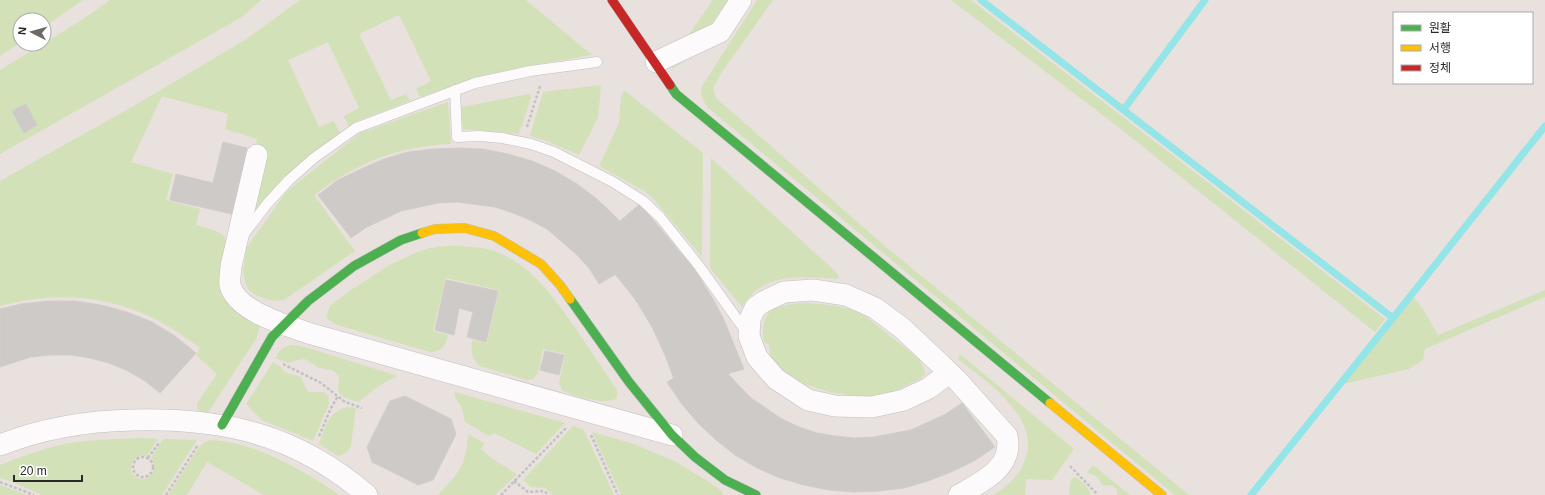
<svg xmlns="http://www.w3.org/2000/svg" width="1545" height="495" font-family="Arial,'Noto Sans KR',sans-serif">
<rect width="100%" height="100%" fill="#e8e1de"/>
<g fill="#d3e1b8">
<path d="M0 0H83L44 27V20H20V43L0 56Z"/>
<path d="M110 0H261L242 17 0 154V70C37 47 75 26 110 0Z"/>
<path d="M300 0H526L592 55 517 68 474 79 420 97 416 89 431 81 399 15 359 34 391 100 406 94 410 101 359 120 349 127 344 116 359 108 328 42 288 60 319 127 334 121 340 133 282 179 251 220 255 150 257 139 225 129 228 114 162 96 131 162 173 174 166 200 200 209 196 225C231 235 228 233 223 268L260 326 256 339 207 414C201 413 196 411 197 403L217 374 196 355 200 348C140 300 74 286 0 306V181L137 104 245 40Z"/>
<path d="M713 0H728L690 54 682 63 673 68 666 67Z"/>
<path d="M757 0H773L722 72 713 88 716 98 886 247 1189 495H1175L707 107 702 97 701 88Z"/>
<path d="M951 0H971L1385 319 1375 332 1117 126Z"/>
<path d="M600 85 601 87 598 118 579 155 547 141 530 136 543 92Z"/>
<path d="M624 90 703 153 702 257 651 196 644 191 599 166 619 123 621 97Z"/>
<path d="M529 94 531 95V98L519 134 463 129 461 107Z"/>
<path d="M448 102 451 144C398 146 357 163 314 195L355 251 284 300 274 301 263 298 254 294 249 290 245 283 243 269 247 247 286 192 360 133Z"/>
<path d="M711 158 836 272 839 277 837 279C801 277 764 271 742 307L710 268Z"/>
<path d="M446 246C462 246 478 246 494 251 533 265 555 299 578 332 591 351 604 371 617 390V398C607 406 572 396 562 390L559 383 565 354 543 349 538 373 533 379 527 380 480 366C471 359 471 351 472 340L487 343 499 290 446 278 433 331 448 335C446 345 442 352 430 352L334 324 326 317 330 306 345 294 388 266 415 253 430 248Z"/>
<path d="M1545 290V297L1425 349 1423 360 1409 369 1343 384 1412 295 1423 309 1438 335Z"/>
<path d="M804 303C826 304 846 305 865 316L919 359 925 371V374L920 379 886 395 861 397 829 392 804 384 782 370 770 357 769 345 764 342C759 308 776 305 804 303Z"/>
<path d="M291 345 305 347 398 376C383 382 371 391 359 402 352 400 336 397 338 386 338 383 339 380 339 376L332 370 319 368 305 359 298 360 288 363 275 358 282 348Z"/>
<path d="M960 354 1074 449 1052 480 1026 479 1025 495H993C1007 487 1018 477 1024 462 1044 420 986 381 958 359Z"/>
<path d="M273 362 281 367 284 372 301 377 305 387 309 392H324L328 396 329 404 313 441 262 420 246 404Z"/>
<path d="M455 392 565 423 536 454 494 433 489 436 465 422 462 408 455 397Z"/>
<path d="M347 407 356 408 351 445C349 451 345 454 338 456L319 444C325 428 328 412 347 407Z"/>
<path d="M573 426 584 430 614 495H553L545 488 531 487 523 480Z"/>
<path d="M592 432 634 444 676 462 709 482 722 491 723 495H621Z"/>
<path d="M468 434 484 443 481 449 493 459 517 474 495 495H438C459 473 466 466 468 434Z"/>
<path d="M144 438 158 439 147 456C135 452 124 469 136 477 148 485 160 468 151 458L163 439 197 440 162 495H41L13 482 0 478V465C17 458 35 452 52 447 82 439 113 439 144 438Z"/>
<path d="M210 440C256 442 303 470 340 495H264L207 462 187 495H168L198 449 203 443Z"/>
<path d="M1093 465 1130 495H1117V490L1113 486 1102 485C1098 478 1098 475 1089 474L1088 471Z"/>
<path d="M1076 477 1088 488 1091 495H1069L1071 479Z"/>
<path d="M0 485 27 495H0Z"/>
</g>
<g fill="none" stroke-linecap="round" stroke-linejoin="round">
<g stroke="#93e5e8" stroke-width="7">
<path d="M981 0 1393 318"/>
<path d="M1124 109 1205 0"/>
<path d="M1251 495 1393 318 1545 126"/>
</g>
</g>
<g fill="#cecac7" stroke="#d2cdcb">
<path d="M26 104 37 125 24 133 12 111Z"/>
<path d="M223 142 247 148 232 214 170 200 176 174 213 183Z"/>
<path d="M458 148 483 149 508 154 532 161 555 171 577 184 597 199 615 216 631 235 646 256 599 284 589 268 576 254 547 229 530 220 513 213 495 207 457 202 438 203 401 211 367 227 351 238 318 195 338 180 361 169 384 159 408 152 433 149Z"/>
<path d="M640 204 695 270 713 299 724 320 744 369 727 374 714 354 674 379 665 355 652 327 635 299 615 274 646 256 620 221Z"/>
<path d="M446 280 498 291 486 342 467 337 473 312 459 308 454 335 435 330Z"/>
<path d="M48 301H75L101 305 127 312 152 322 175 336 196 353 160 393 145 381 128 371 109 363 90 358 71 355H51L31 357 0 367V309L21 304Z"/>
<path d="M545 351 564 355 559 375 540 370Z"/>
<path d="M714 354 724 370 751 398 782 419 799 427 817 433 836 436 855 438 874 437 911 430 946 414 962 403 995 447 974 461 951 472 928 481 904 488 879 491 854 492 829 490 804 485 780 478 757 468 735 455 716 440 697 422 681 403 667 382Z"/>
<path d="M405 396 451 419 456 434 433 480 418 485 372 462 367 447 390 401Z"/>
</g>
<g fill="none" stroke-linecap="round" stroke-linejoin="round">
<g stroke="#c1bfc0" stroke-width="11">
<g id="lane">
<path d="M455 90 457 137 479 136 502 138 531 144 554 152 613 182 643 201 660 217 699 266 747 333"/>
<path d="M244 234 267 204 289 180 314 158 356 128 475 83 530 71 597 62"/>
</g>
</g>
<g stroke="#c1bfc0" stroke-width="22">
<g id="street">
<path d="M656 62 720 32 741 0"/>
<path d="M257 155 231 266C231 272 229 279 230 285 236 311 286 325 308 333L672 435"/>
<path d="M949 373 929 388 904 400 872 407 835 406 808 400 776 379 757 357 749 336 750 319 755 308 763 302 784 292 813 290 846 295 875 308 902 328 935 359 956 379 1007 436C1014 467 982 482 959 495"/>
<path d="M0 445C43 428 87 421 133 420 224 418 296 434 367 495"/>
</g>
</g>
<g stroke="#c1bfc0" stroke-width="10">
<g id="fast">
<path d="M670 85 676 94 1050 403"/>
<path d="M570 299 629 382 672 435 695 457 725 480 756 495"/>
<path d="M222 425 272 337 308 301 354 266 401 240 422 233"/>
</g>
</g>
<g stroke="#c1bfc0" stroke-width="10">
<g id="slow">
<path d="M422 233 435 229 465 228 494 236 541 264 560 285 570 299"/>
<path d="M1050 403 1162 495"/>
</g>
</g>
<g stroke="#c1bfc0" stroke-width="10">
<path id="jam" d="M612 0 670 85"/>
</g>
<g stroke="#c3c2c2" stroke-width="2.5" stroke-dasharray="3 2" stroke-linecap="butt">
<path d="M527 127 540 86"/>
<path d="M283 364 321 383 345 402 362 408"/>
<path d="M591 435 618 495"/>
<path d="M319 436 331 408 338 396"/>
<circle cx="143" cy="467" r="10"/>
<path d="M148 458 159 443"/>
<path d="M1070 466 1098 495"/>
<path d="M514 481 528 492 544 491 549 495"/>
<path d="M0 482 34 495"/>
<path d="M166 495 198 445"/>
<path d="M501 495 566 428"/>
</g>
<use href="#lane" stroke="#fcfafa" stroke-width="10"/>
<use href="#street" stroke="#fcfafa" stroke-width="21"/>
<use href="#fast" stroke="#4caf50" stroke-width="9"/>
<use href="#slow" stroke="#ffc107" stroke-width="9"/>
<use href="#jam" stroke="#c62828" stroke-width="9"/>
</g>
<rect x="1393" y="12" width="140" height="72" fill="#ffffff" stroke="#a9a9a9"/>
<rect x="1401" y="25" width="20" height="6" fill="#4caf50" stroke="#a9a9a9"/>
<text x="1429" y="32" font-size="12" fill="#292929">원활</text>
<rect x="1401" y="45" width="20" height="6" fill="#ffc107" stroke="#a9a9a9"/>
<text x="1429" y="52" font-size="12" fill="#292929">서행</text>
<rect x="1401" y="65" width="20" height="6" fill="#c62828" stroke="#a9a9a9"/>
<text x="1429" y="72" font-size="12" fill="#292929">정체</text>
<g transform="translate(32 32) rotate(276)"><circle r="19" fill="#ffffff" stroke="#a9a9a9"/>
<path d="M0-3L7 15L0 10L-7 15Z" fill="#6c6968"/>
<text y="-6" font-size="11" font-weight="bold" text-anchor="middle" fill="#292929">N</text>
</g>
<path d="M14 475v6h68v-6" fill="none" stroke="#292929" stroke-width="2"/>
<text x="20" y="475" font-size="12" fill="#292929" stroke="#ffffff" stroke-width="3" paint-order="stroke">20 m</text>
</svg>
